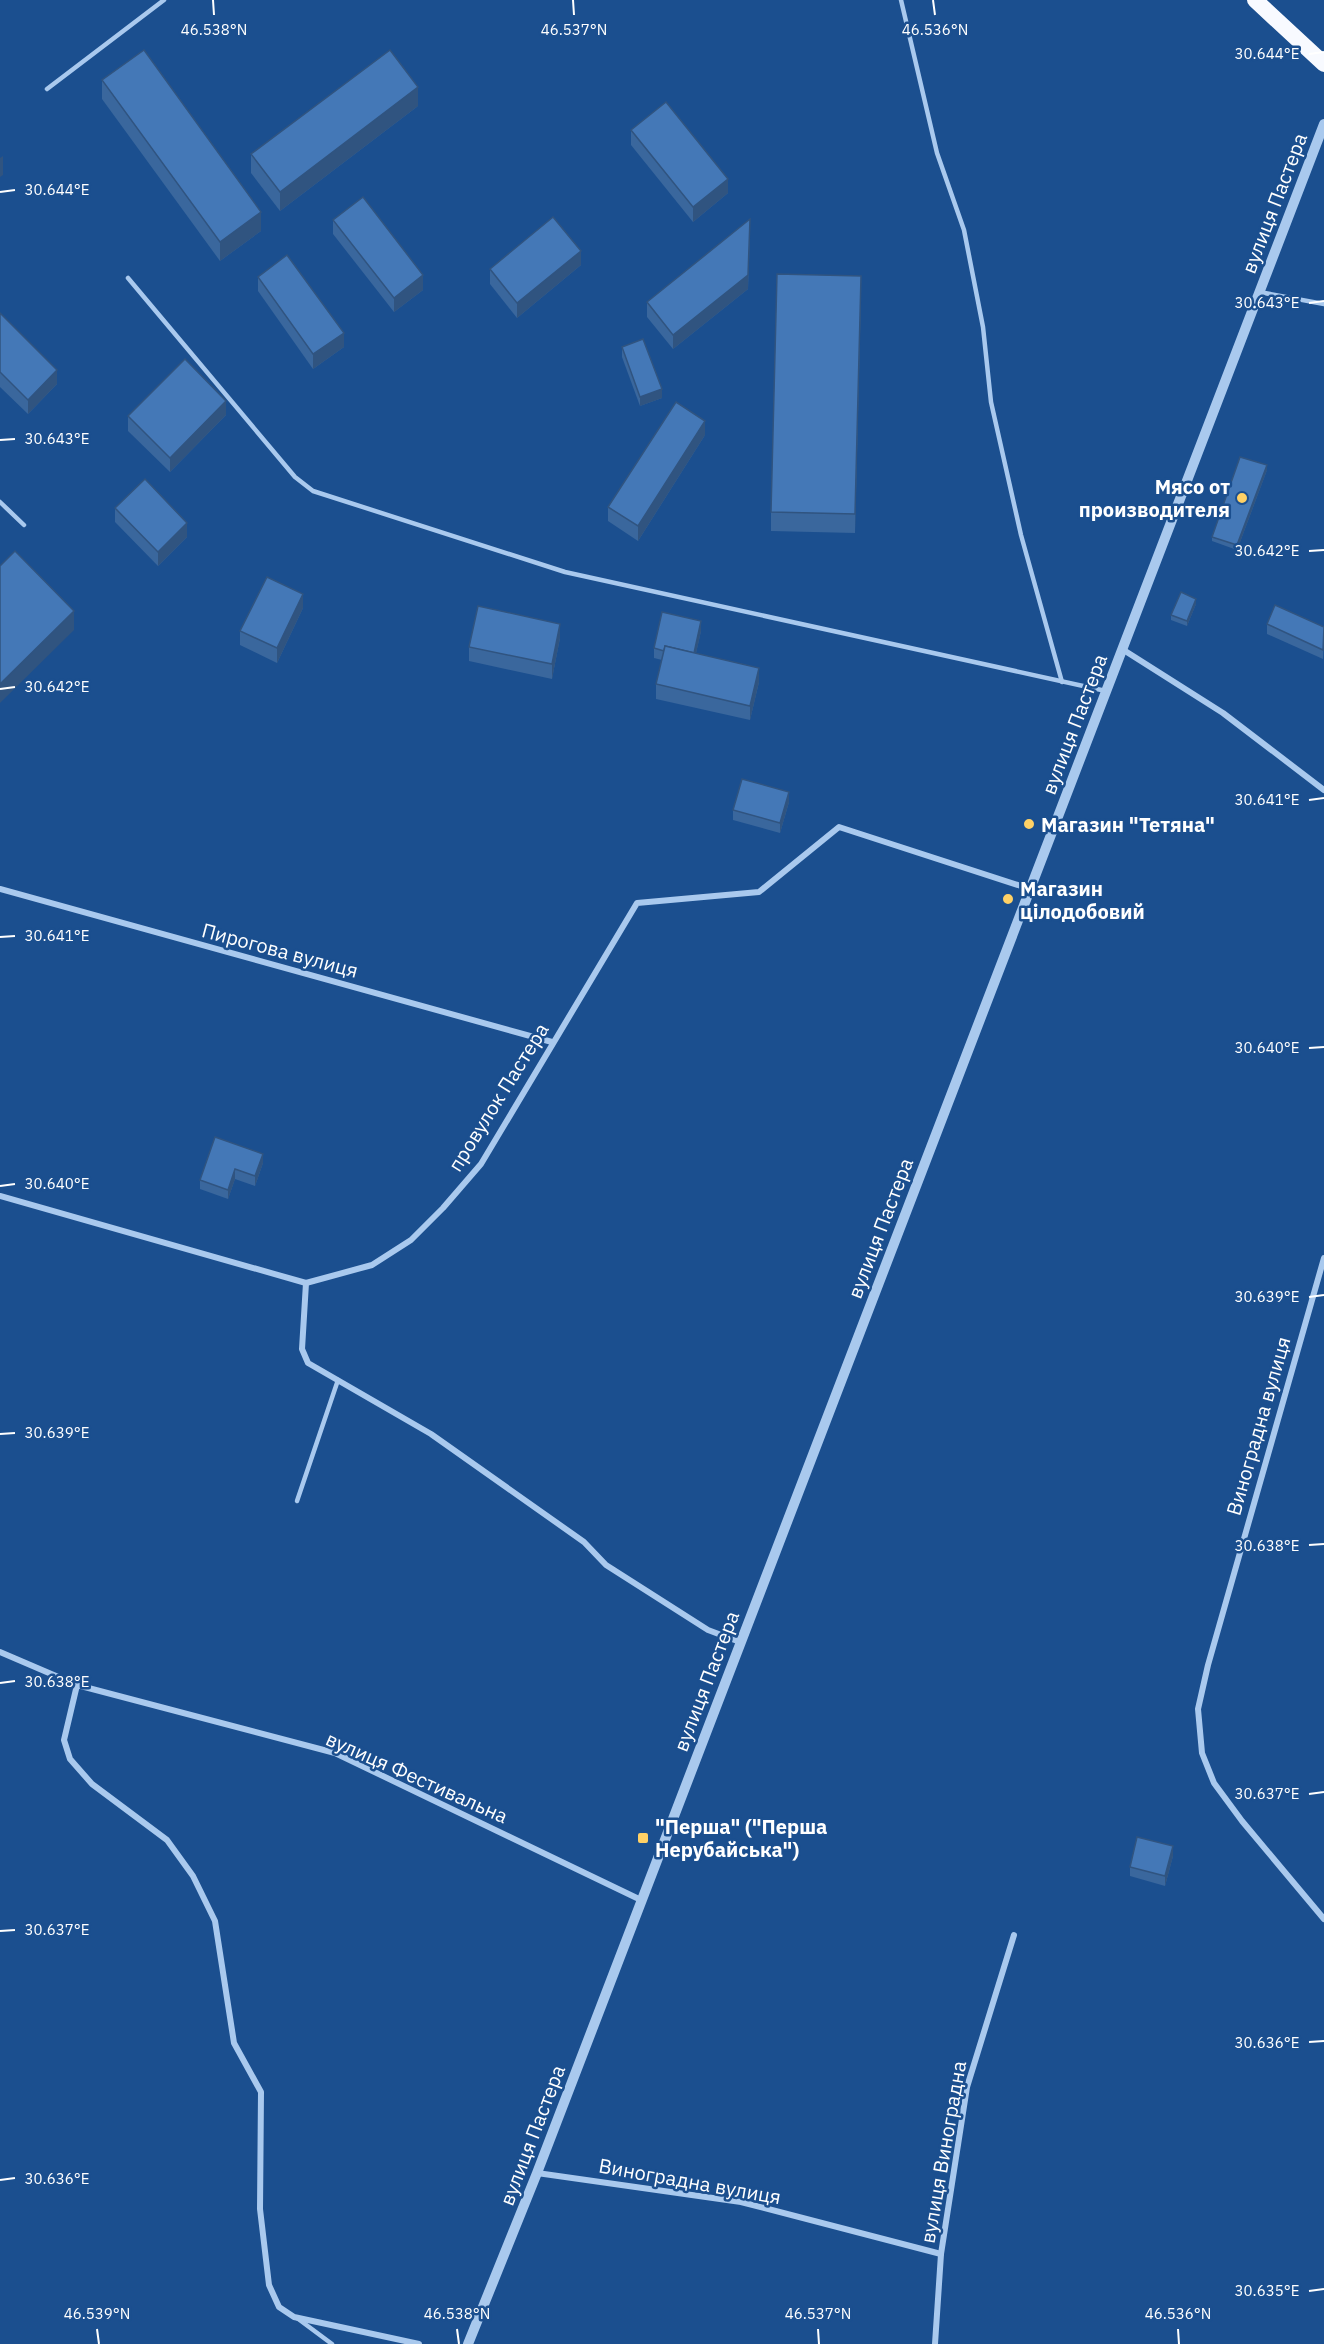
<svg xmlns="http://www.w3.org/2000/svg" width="1324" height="2344" font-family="'IBM Plex Sans',sans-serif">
<rect width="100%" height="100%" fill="#1b4f8f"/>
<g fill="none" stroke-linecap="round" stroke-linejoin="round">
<g stroke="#a9c9ee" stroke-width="4.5">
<path d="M901 0 937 153 964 230 983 327 991 402 1021 535 1062 682"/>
<path d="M47 89 164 0"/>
<path d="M128 278 295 477 313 491 565 572 1106 691"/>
<path d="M1259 292 1324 304"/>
<path d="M0 502 24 525"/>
<path d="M297 1501 338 1380"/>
<path d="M297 2318 332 2344"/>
</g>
<g stroke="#a9c9ee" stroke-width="6">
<path d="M1122 649 1223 713 1324 790"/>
<path d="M0 889 552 1042"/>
<path d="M0 1196 306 1283"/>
<path d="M1324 1258 1208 1665 1198 1709 1202 1753 1214 1783 1242 1821 1324 1919"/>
<path d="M740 1642 708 1630 606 1565 584 1542 431 1434 308 1363 302 1349 306 1283 372 1265 411 1240 443 1208 481 1164 637 903 759 892 839 827 1030 889"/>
<path d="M0 1652 77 1685 335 1753 641 1900"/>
<path d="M77 1685 64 1740 70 1759 92 1784 167 1840 193 1876 215 1921 234 2043 261 2092 260 2209 269 2285 279 2307 294 2317 419 2344"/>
<path d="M537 2173 741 2202 941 2254"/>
<path d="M935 2344 941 2254 967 2087 1014 1935"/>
</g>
<path stroke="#a9c9ee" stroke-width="10" d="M468 2344 537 2173 1324 124"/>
<path stroke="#f8faff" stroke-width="16" d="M1255 0 1324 64"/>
</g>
<g fill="#3a679d">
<path d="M102 80 261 231 220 261 102 99Z"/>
<path d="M418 106 280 211 251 173V154Z"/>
<path d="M631 130 728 193 693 222 631 145Z"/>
<path d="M333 220 423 290 394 312 333 234Z"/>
<path d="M750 233 748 289 673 349 647 317V302Z"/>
<path d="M581 265 517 318 490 284V269Z"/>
<path d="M258 277 344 347 313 369 258 291Z"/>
<path d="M861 295 855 533 771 531V512Z"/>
<path d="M0 313 57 384 28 414 0 387Z"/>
<path d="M622 347 662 398 640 406 622 357Z"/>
<path d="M226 415 170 472 128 431V416Z"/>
<path d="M705 435 638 541 608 521V507Z"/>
<path d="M1267 470 1237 550 1212 541V537Z"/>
<path d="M115 508 187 537 158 566 115 522Z"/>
<path d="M1196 604 1187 626 1171 620V615Z"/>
<path d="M303 608 277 663 240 645V631Z"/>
<path d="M1267 624 1324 627 1323 659 1267 634Z"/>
<path d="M701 631 696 653 759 682 750 720 656 699V684L662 660 654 658V648Z"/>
<path d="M560 638 552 679 469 661V647Z"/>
<path d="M789 802 780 833 733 820V810Z"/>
<path d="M215 1137 263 1163 255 1186 235 1179 228 1199 200 1189V1180Z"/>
<path d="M1173 1856 1165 1886 1130 1876V1867Z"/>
</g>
<g fill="#305480">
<path d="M418 87V106L280 211V192Z"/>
<path d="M3 156V175L0 177V158Z"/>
<path d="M728 179V193L693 222V207Z"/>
<path d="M261 212V231L220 261V242Z"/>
<path d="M750 219 748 289 673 349V335Z"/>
<path d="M581 251V265L517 318V303Z"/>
<path d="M423 275V290L394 312V298Z"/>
<path d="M861 276V295L855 533V514Z"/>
<path d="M344 333V347L313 369V354Z"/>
<path d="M57 370V384L28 414V400Z"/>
<path d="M662 389V398L640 406V397Z"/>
<path d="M226 401V415L170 472V458Z"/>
<path d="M705 421V435L638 541V526Z"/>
<path d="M1267 465V470L1237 550V545Z"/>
<path d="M187 523V537L158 566V552Z"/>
<path d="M303 594V608L277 663V648Z"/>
<path d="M1196 599V604L1187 626V621Z"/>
<path d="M74 611V630L0 703V684Z"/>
<path d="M701 621V631L693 667V657Z"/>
<path d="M560 624V638L552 679V664Z"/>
<path d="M759 668V682L750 720V706Z"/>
<path d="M789 792V802L780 833V823Z"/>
<path d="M263 1154V1163L255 1186V1176Z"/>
<path d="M235 1169V1179L228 1199V1190Z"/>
<path d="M1173 1846V1856L1165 1886V1876Z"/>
</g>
<g fill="#4478b7" stroke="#305480" stroke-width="1.5">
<path d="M144 50 261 212 220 242 102 80Z"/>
<path d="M390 50 418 87 280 192 251 154Z"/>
<path d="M666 102 728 179 693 207 631 130Z"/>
<path d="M363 197 423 275 394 298 333 220Z"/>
<path d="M553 217 581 251 517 303 490 269Z"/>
<path d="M750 219 748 275 673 335 647 302Z"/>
<path d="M287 255 344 333 313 354 258 277Z"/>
<path d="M777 274 861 276 855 514 771 512Z"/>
<path d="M0 313 57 370 28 400 0 372Z"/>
<path d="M643 339 662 389 640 397 622 347Z"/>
<path d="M185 359 226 401 170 458 128 416Z"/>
<path d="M676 402 705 421 638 526 608 507Z"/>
<path d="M1240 457 1267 465 1237 545 1212 537Z"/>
<path d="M145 479 187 523 158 552 115 508Z"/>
<path d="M15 551 74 611 0 684V566Z"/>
<path d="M267 577 303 594 277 648 240 631Z"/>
<path d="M1181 592 1196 599 1187 621 1171 615Z"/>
<path d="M1275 605 1324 627 1323 650 1267 624Z"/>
<path d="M478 606 560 624 552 664 469 647Z"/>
<path d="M662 612 701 621 694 653 665 646 664 651 654 648Z"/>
<path d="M665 646 759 668 750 706 656 684Z"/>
<path d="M742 779 789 792 780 823 733 810Z"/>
<path d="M215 1137 263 1154 255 1176 235 1169 228 1190 200 1180Z"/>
<path d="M1137 1837 1173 1846 1165 1876 1130 1867Z"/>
</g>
<path fill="none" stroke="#fff" stroke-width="2" d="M213 0 214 15M573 0 574 15M933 0 935 15M1309 54 1324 52M0 192 15 190M1309 303 1324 301M0 440 15 439M1309 551 1324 550M0 689 15 687M1309 800 1324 798M0 937 15 936M1309 1048 1324 1047M0 1186 15 1184M1309 1297 1324 1295M0 1434 15 1433M1309 1545 1324 1544M0 1683 15 1681M1309 1794 1324 1792M0 1931 15 1930M1309 2042 1324 2041M0 2180 15 2178M1309 2291 1324 2289M97 2329 99 2344M457 2329 459 2344M818 2329 819 2344M1178 2329 1179 2344"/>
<g fill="#ffd166" stroke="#1b4f8f" stroke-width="2">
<circle cx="1242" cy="498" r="6"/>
<circle cx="1029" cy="824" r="6"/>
<circle cx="1008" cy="899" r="6"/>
<rect x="637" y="1832" width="12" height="12" rx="3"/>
</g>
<g text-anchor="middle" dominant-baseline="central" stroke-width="5" stroke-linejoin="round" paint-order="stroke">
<g font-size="20" fill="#fff" stroke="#1b4f8f">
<text transform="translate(1274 203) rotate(-69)">вулиця Пастера</text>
<text transform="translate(1074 724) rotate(-69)">вулиця Пастера</text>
<text transform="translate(280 950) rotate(15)">Пирогова вулиця</text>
<text transform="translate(498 1097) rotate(-58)">провулок Пастера</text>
<text transform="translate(880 1228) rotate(-69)">вулиця Пастера</text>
<text transform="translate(1258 1426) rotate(-74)">Виноградна вулиця</text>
<text transform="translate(706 1681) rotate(-69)">вулиця Пастера</text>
<text transform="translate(417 1777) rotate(24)">вулиця Фестивальна</text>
<text transform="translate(532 2135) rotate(-69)">вулиця Пастера</text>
<text transform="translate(943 2152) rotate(-80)">вулиця Виноградна</text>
<text transform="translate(690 2181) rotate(10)">Виноградна вулиця</text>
</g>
<g font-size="20" font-weight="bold" fill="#fff" stroke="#1b4f8f" text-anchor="start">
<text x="1230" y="486" text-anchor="end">Мясо от<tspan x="1230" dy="23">производителя</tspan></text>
<text x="1041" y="824">Магазин "Тетяна"</text>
<text x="1020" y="888">Магазин<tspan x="1020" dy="23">цілодобовий</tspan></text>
<text x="655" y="1826">"Перша" ("Перша<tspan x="655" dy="23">Нерубайська")</tspan></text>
</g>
</g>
<g font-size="15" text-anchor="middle" fill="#fff" stroke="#1b4f8f" stroke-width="5" stroke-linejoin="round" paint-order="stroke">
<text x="214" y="35">46.538°N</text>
<text x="574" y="35">46.537°N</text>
<text x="935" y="35">46.536°N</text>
<text x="1267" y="59">30.644°E</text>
<text x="57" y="195">30.644°E</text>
<text x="1267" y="308">30.643°E</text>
<text x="57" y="444">30.643°E</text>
<text x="1267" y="556">30.642°E</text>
<text x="57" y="692">30.642°E</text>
<text x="1267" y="805">30.641°E</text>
<text x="57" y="941">30.641°E</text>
<text x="1267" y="1053">30.640°E</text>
<text x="57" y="1189">30.640°E</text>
<text x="1267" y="1302">30.639°E</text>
<text x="57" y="1438">30.639°E</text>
<text x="1267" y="1551">30.638°E</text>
<text x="57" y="1687">30.638°E</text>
<text x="1267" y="1799">30.637°E</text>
<text x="57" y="1935">30.637°E</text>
<text x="1267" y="2048">30.636°E</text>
<text x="57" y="2184">30.636°E</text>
<text x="1267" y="2296">30.635°E</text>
<text x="97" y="2319">46.539°N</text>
<text x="457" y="2319">46.538°N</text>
<text x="818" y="2319">46.537°N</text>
<text x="1178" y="2319">46.536°N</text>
</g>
</svg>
